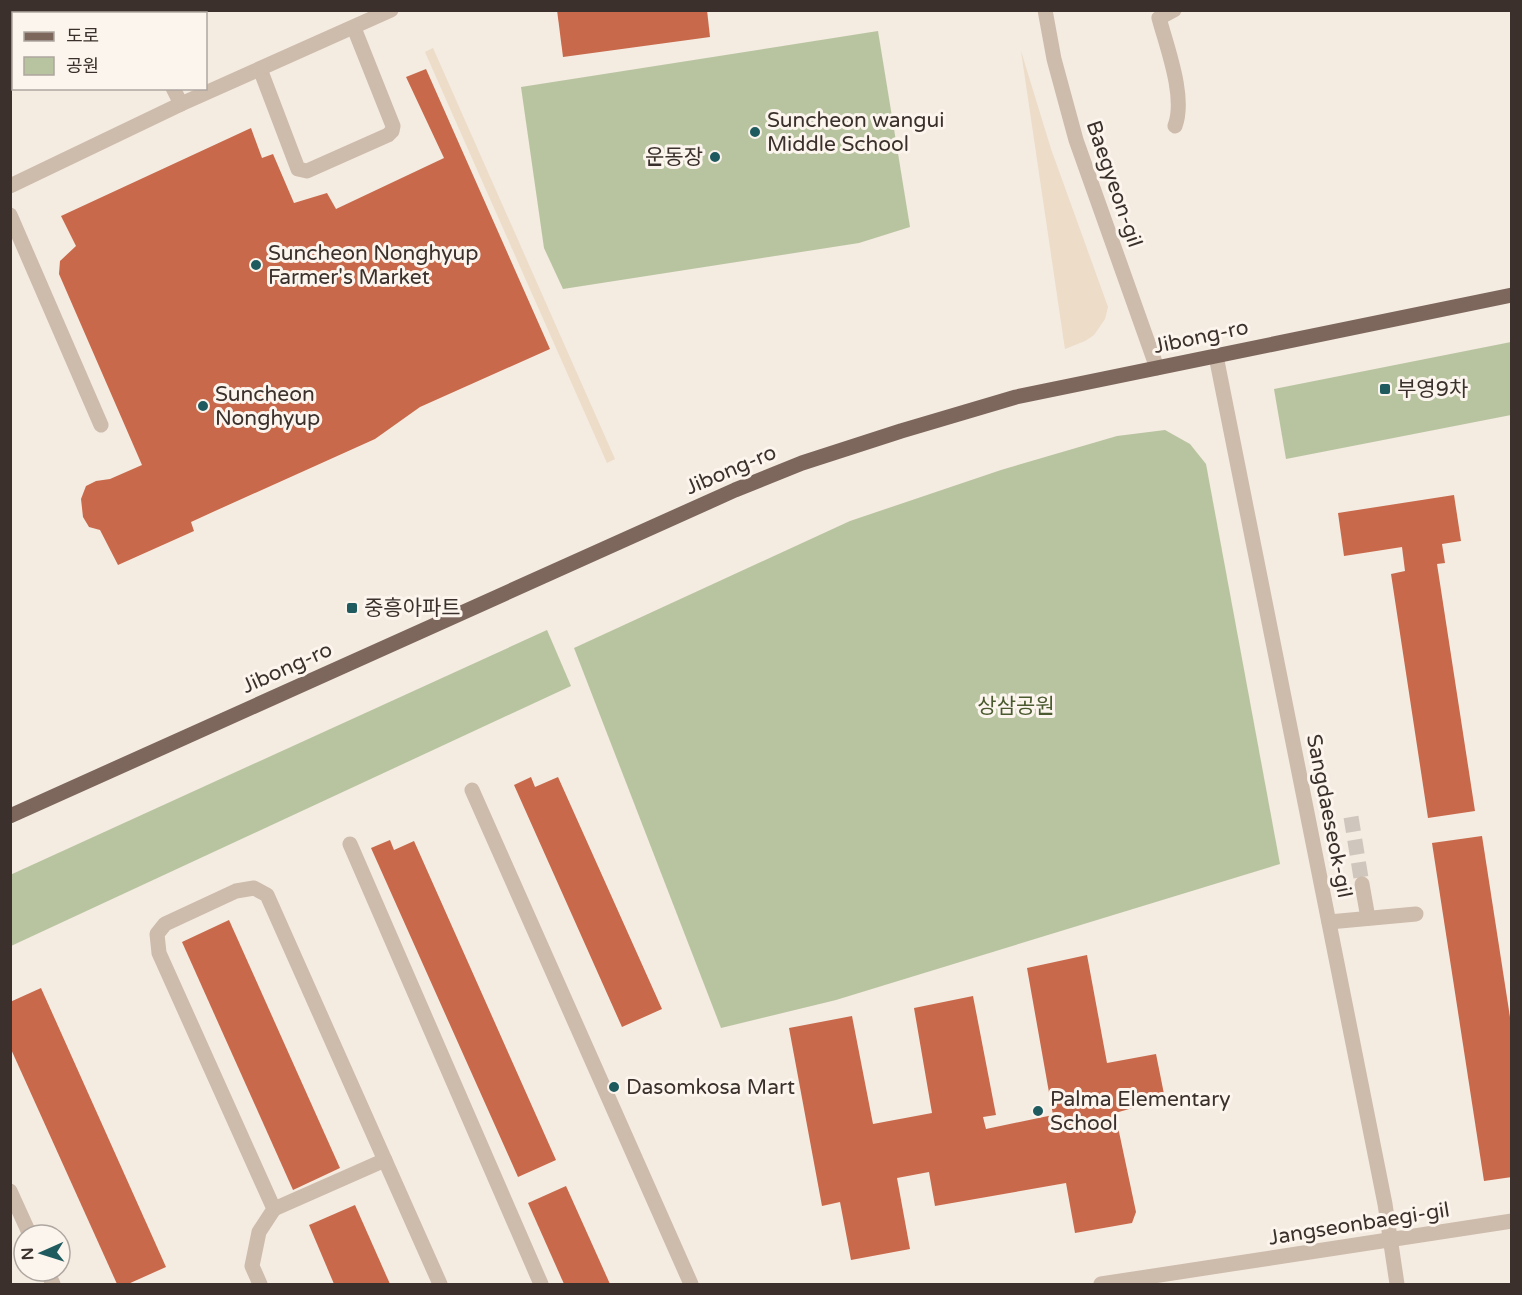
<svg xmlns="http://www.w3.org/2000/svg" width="1522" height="1295" font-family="'Varela Round','Noto Sans KR',sans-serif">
<rect width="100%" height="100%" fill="#f4ebe1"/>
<g fill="#b8c4a0">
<path d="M878 31 910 227 859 243 563 289 544 248 521 87Z"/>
<path d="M1511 342V415L1286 459 1274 389Z"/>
<path d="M1165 430 1190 444 1206 464 1280 864 836 1000 721 1028 574 648 850 521 1001 470 1117 436Z"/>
<path d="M547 630 571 686 11 946 10 875Z"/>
</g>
<g fill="#ecdcc8">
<path d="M433 48 615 459 607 463 425 52Z"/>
<path d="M1021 51 1051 149 1108 307 1105 319 1094 335 1085 341 1065 349Z"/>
</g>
<g fill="#c8694b">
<path d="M557 10H707L710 37 563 57Z"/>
<path d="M426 69 550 349 420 407 375 439 215 511 191 522 194 531 118 565 100 530 89 527 83 517 81 499 86 486 96 481 110 479 142 465 59 274 60 261 76 246 61 216 251 128 262 158 273 154 294 203 327 193 336 209 444 158 406 77Z"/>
<path d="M1454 495 1461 541 1442 544 1445 563 1437 564 1475 811 1428 818 1391 574 1405 571 1402 547 1344 556 1338 513Z"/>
<path d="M531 777 535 787 558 777 662 1009 622 1027 514 785Z"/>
<path d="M1482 836 1512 1030V1177L1484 1181 1432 843Z"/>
<path d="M390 840 394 850 414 841 556 1160 518 1177 371 848Z"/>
<path d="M229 920 340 1168 293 1190 182 942Z"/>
<path d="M1087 955 1107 1063 1156 1054 1165 1099 1115 1113 1136 1212 1132 1223 1075 1233 1066 1183 935 1206 929 1172 897 1178 910 1249 851 1260 840 1202 822 1206 789 1028 852 1016 873 1124 932 1113 914 1008 973 996 996 1115 983 1117 986 1129 1053 1115 1027 968Z"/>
<path d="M41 988 166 1267 128 1284H117L10 1047V1002Z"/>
<path d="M566 1186 610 1284H564L528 1203Z"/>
<path d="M355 1205 390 1284H334L309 1225Z"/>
</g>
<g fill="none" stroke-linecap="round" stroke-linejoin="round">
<path stroke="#cfc6bd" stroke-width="15" stroke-dasharray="15 8" stroke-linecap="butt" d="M1351 817 1362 884"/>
<g stroke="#cdbbac" stroke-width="15">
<path d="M137 10 138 14"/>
<path d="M1045 10 1054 59 1076 140 1157 368"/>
<path d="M1174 10 1159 18C1167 48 1186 97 1175 126"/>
<path d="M260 69 298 169 307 171 388 135 392 131 393 126 354 28"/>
<path d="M173 88 181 104"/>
<path d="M10 186 181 104 391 10"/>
<path d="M10 215 101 425"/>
<path d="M1216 356 1385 1204 1397 1284"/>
<path d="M472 790 691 1284"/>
<path d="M350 844 541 1284"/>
<path d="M1362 884 1368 918"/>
<path d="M1329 922 1416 914"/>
<path d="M10 1191 30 1235"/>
<path d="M274 1209 385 1160"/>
<path d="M47 1271 53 1284"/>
<path d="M260 1284 252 1266 259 1232 274 1209 159 953 157 934 165 924 236 891 254 888 267 895 440 1284"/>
<path d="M1101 1284 1512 1221"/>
</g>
<path stroke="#7d675c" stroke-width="15" d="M10 816 735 490 802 463 901 431 1016 397 1512 295"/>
</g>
<g fill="#1f5a5e" stroke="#fbf5ee" stroke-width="2">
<circle cx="755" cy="132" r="6"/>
<circle cx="715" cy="157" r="6"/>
<circle cx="256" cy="265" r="6"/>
<rect x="1379" y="383" width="12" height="12" rx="3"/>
<circle cx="203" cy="406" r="6"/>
<rect x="346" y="602" width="12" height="12" rx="3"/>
<circle cx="614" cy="1087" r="6"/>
<circle cx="1038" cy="1111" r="6"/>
</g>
<g text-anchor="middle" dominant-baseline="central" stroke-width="6" stroke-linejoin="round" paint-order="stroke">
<g font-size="21" fill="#3b302b" stroke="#fbf5ee" text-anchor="start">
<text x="767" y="120">Suncheon wangui<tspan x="767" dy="24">Middle School</tspan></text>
<text x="703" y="157" text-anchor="end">운동장</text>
<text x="268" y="253">Suncheon Nonghyup<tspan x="268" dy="24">Farmer's Market</tspan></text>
<text x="1397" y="389">부영9차</text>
<text x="215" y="394">Suncheon<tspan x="215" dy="24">Nonghyup</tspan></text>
<text x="364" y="608">중흥아파트</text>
<text x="626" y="1087">Dasomkosa Mart</text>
<text x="1050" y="1099">Palma Elementary<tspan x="1050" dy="24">School</tspan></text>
</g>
<g font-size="21" fill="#3b302b" stroke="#fbf5ee">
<text transform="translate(1114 184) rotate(71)">Baegyeon-gil</text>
<text transform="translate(1201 337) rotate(-12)">Jibong-ro</text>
<text transform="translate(731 470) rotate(-23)">Jibong-ro</text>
<text transform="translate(287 668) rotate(-24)">Jibong-ro</text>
<text transform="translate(1329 816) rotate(79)">Sangdaeseok-gil</text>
<text transform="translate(1359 1224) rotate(-9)">Jangseonbaegi-gil</text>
</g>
<g font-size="21" fill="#4a5a2e" stroke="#fbf5ee">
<text x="1016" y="706">상삼공원</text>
</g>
</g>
<rect width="1522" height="1295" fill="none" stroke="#3b302b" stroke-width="24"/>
<rect x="12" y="12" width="195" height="78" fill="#fbf5ee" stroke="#aea6a0" stroke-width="1.5"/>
<rect x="24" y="32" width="30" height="9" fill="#7d675c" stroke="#aea6a0" stroke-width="1.5"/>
<text x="66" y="42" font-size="18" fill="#3b302b">도로</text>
<rect x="24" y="57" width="30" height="18" fill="#b8c4a0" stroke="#aea6a0" stroke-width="1.5"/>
<text x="66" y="72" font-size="18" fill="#3b302b">공원</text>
<g transform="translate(42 1253) rotate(267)"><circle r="28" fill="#fbf5ee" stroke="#aea6a0" stroke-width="1.5"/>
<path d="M0-4.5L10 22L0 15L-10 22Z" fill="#1f5a5e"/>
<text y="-9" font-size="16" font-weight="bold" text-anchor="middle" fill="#3b302b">N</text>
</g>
</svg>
